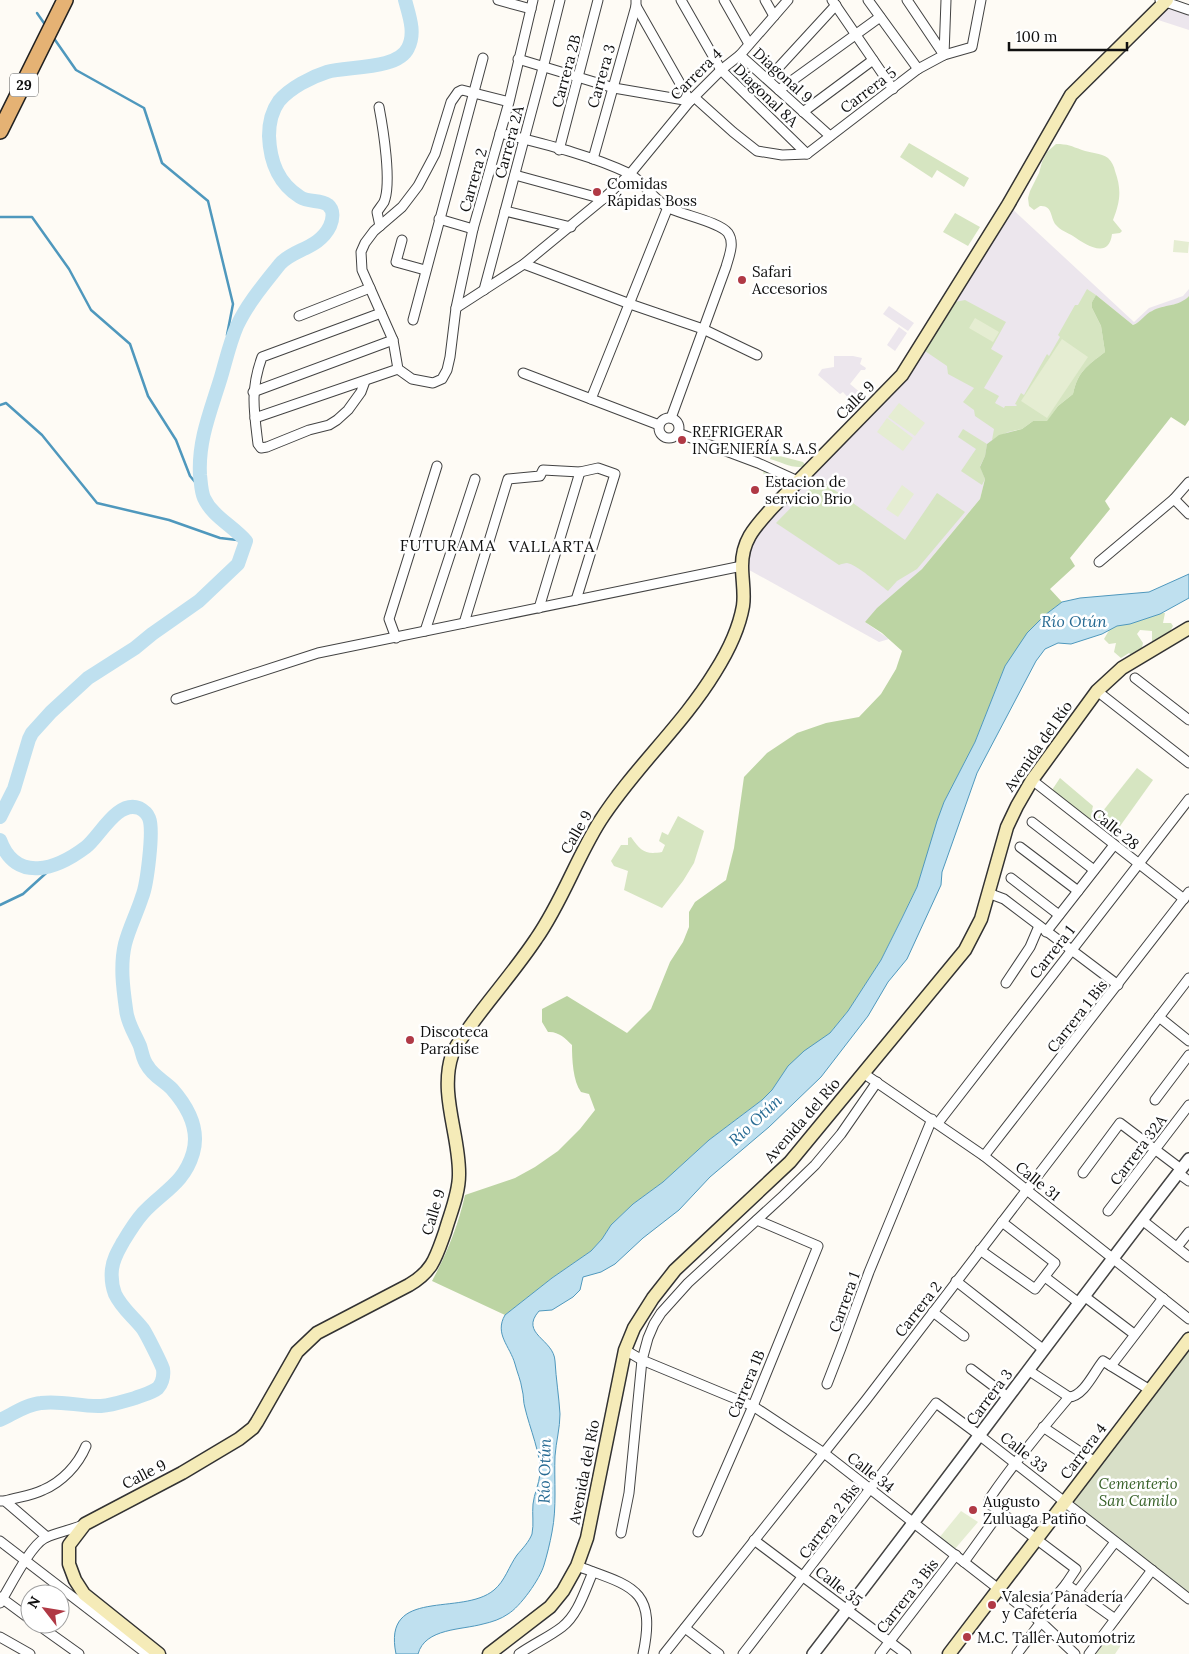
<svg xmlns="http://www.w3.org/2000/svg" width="1189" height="1654" font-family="Lora,serif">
<rect width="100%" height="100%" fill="#fefbf5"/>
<g fill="#ece6ed">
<path d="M1165 2 1189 10V30L1149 17Z"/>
<path d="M1008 205 1134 322 1149 308 1183 296 1189 289V296L1183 302 1152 311 1139 322 1133 325 1096 295 985 479 980 499 922 569 865 622 889 639 879 642 742 566 745 543 895 383Z"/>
<path d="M889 306 914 323 908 331 883 314Z"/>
<path d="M899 327 907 333 895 351 887 345Z"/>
<path d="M834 356H853L862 358 860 364 866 368 865 370H861L850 384 862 394 853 403 843 392 840 394 818 375 822 369 834 367Z"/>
</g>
<g fill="#d6e5c1">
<path d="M909 143 969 178 964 187 937 170 932 178 900 157Z"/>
<path d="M1056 144C1068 144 1071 146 1082 150 1090 153 1101 153 1108 158 1112 162 1114 166 1115 171 1122 190 1120 202 1113 220L1122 231 1120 233 1112 234C1109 260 1086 245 1073 236 1068 233 1060 230 1056 225 1050 218 1053 205 1040 206L1034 210 1029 206 1028 198 1030 191 1039 173 1042 162 1047 152Z"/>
<path d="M955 213 980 227 968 246 943 232Z"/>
<path d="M1087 289 1096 295 1092 302V308L1101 326 1105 352C1087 366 1078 371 1073 394L1058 406 1047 422 1033 421 1022 429 1008 432 992 440 994 429 975 416 974 410 963 402 974 388 948 374 947 366 925 351 955 302 965 300 1006 322 991 349 1003 356 984 388 999 396 995 403 1004 408 1005 406H1016L1017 405 1015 404 1021 393 1024 395 1047 354 1049 356 1060 337 1058 335 1075 305H1078Z"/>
<path d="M963 429 987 444 985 456 980 466 985 479 982 485 961 471 976 449 958 437Z"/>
<path d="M772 454 803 462 806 466C795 470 781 462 770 459Z"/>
<path d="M765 469 785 478 786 485 770 483 765 480 763 471Z"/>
<path d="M819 479 905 540 937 493 965 512 917 569 897 581 888 591C880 585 856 564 847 563 845 563 841 564 839 565L776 523Z"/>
<path d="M1162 613H1165L1163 623H1171L1173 626 1168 635 1155 642 1152 641V631L1140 630 1137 634 1143 643 1141 652 1133 656 1129 653 1121 658 1114 652 1116 643 1109 644 1104 639 1111 627Z"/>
<path d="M1137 768 1153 780 1113 836 1095 821Z"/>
<path d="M1060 778 1093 806 1092 810 1096 814 1090 820 1052 790Z"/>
<path d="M678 816 704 831 694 863 683 881 662 908 624 890 628 871 614 866 611 861 621 845H628V838L631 837C641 851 645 855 662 852L665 845 659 841 662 832 668 835Z"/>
</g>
<path fill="#bcd4a3" d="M1096 295 1133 325C1141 322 1145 314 1152 311 1164 304 1179 307 1189 296V420L1185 426 1171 417 1105 501 1110 509 1070 558 1075 566 1050 589 1062 602 1045 615 1005 666 975 742 944 802 917 887 881 960 848 1011 830 1033 788 1066 772 1090 762 1100 709 1140 663 1182 633 1204 611 1225 602 1239 591 1251 552 1278 505 1315 432 1281C447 1253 458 1226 465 1195L515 1178 535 1167 558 1151 580 1129 595 1110 589 1094 581 1092C573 1081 572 1060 572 1045 565 1038 558 1031 548 1032L542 1022V1009L567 996 627 1033 651 1009 670 962 683 942 689 927V912L695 902 726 880 734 848 744 777 767 753 797 733 826 723 859 717 881 694 896 669 902 651 882 633 865 622 877 608 922 569 980 499 985 479 980 467 985 456 987 444 999 435 1022 429 1033 421H1047L1058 406 1073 394C1078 371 1087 366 1105 352L1101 326 1092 308V302Z"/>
<path fill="#d8dfc7" d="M1189 1339V1599L1065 1501Z"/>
<g fill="#e5edd2">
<path d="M1174 240 1189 242 1188 253 1173 252Z"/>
<path d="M975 318 999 332 993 342 969 328Z"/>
<path d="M1062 339 1088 357 1047 418 1021 401Z"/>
<path d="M899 403 925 423 915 436 888 417Z"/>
<path d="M887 418 913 438 903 451 877 432Z"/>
<path d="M902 485 914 494 898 517 886 509Z"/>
<path d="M961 1511 978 1522 954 1550 939 1538Z"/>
<path d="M1108 1638 1121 1645 1115 1654H1096Z"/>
</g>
<path fill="#bfe0ef" stroke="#4f98bd" d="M1189 574V598L1160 614 1130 624 1117 626 1102 634 1071 644 1058 643 1045 649 1036 661 977 773 942 872 941 885 907 959 888 982 868 1016 821 1077 769 1127 710 1177 679 1210 643 1238 615 1264 601 1272 583 1277 580 1290 573 1297 552 1310 539 1311C519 1334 554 1339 555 1361 556 1379 559 1397 560 1414 560 1428 556 1442 555 1456 554 1481 557 1507 552 1532 550 1543 547 1555 544 1565 540 1579 520 1607 508 1614 501 1619 492 1622 483 1624 462 1630 425 1628 418 1654H396C382 1586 462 1617 494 1590 505 1581 509 1566 517 1555 522 1549 529 1542 532 1534 534 1524 532 1514 533 1504 534 1494 539 1484 540 1474 542 1457 529 1426 525 1408 523 1402 524 1396 522 1389 521 1381 517 1372 515 1364 510 1346 494 1334 505 1315L552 1278 591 1251 602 1239 611 1225 633 1204 663 1182 709 1140 762 1100 772 1090 788 1066 804 1051 830 1033 848 1011 881 960 902 918 917 887 937 821 944 802 975 742 1005 666 1027 633 1045 615 1062 602 1080 598 1149 592Z"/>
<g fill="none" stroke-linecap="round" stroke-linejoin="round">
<g stroke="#4f98bd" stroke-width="2.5">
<path d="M37 13 46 26"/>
<path d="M53 37 76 70 144 108 162 163 208 201 233 304 227 335 230 344"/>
<path d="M0 217H32L69 269 91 310 130 344 148 396 176 440 190 476 201 489"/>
<path d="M0 405 6 403 42 435 97 503 169 520 220 538 246 541"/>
<path d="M0 849 4 850"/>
<path d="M0 905 23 894 55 865"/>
</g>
<g stroke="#bfe0ef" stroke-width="14">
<path d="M0 817 14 789 29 739 32 733 51 712 88 678 135 648 152 634 199 601 238 564 246 541C233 526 212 516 204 498 201 491 201 483 200 475 198 440 211 410 221 377 226 360 230 342 237 326 247 304 265 283 280 264 293 249 319 249 330 226 333 219 334 210 328 205 320 199 309 203 300 197 278 183 270 162 269 136 269 123 271 112 279 101 290 88 311 77 327 72 347 66 398 70 408 48 416 33 409 15 405 0"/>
<path d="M0 840C16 884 57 869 86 847 100 836 117 800 139 808 143 810 147 813 149 818 154 830 147 885 142 897 137 913 129 928 125 944 120 965 123 988 126 1009 127 1023 135 1034 140 1046 142 1052 143 1060 147 1065 152 1075 164 1081 172 1089 187 1106 200 1129 193 1153 184 1184 162 1192 143 1213 135 1222 129 1232 123 1242 118 1251 113 1259 112 1269 111 1278 112 1286 115 1294 122 1309 134 1317 143 1329 147 1335 161 1363 163 1369 164 1376 162 1383 158 1388 152 1393 142 1395 135 1398 124 1401 113 1405 101 1406 81 1407 61 1400 41 1403 27 1404 13 1414 0 1420"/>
</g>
<g stroke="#434343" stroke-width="11">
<g id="minor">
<path d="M498 0 531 9"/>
<path d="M681 0 721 70 807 154"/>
<path d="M724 0 749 44"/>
<path d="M765 0 774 16"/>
<path d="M832 0 893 89"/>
<path d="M868 0 918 69"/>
<path d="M907 0 944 55 972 47 981 0"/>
<path d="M1160 0 1189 10"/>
<path d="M636 6 690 101"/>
<path d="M740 55 830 136"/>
<path d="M518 59 614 88 690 101"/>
<path d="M768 79 836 5"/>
<path d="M779 90 880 17"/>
<path d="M694 97 733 132 757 151 782 155 807 154 918 69 944 55 946 0"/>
<path d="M509 102 462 90 458 92 451 102 435 154 418 186 402 207 374 231 365 243 361 252 362 270 393 340 398 369 412 379 433 383 442 379 447 370 450 357 456 308 473 229 509 102 533 0"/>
<path d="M379 107C383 128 392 183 384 202 382 205 379 209 377 212L380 226"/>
<path d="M803 112 873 60"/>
<path d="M500 133C543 144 588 154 628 173 644 181 653 200 669 208 683 215 720 222 728 233 735 243 729 256 726 267L671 418"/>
<path d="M559 150 598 0"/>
<path d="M593 159 636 6V0"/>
<path d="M515 175 603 199"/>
<path d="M505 211 571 227"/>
<path d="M439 219 473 229"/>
<path d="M402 240 396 262 425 270"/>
<path d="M524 264 630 304 703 329 757 355"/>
<path d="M484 290 543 68 560 0"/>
<path d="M456 308 524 264 603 199 630 174 690 101 721 70 740 55 788 0"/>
<path d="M299 316 370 288"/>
<path d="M413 320 483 58"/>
<path d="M523 373 659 425"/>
<path d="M365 381 361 392 348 410 337 420 329 425 309 430 267 447 261 448 258 444C254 411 250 390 262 357L381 313"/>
<path d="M253 392 393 340"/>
<path d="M591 399 668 207"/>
<circle cx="669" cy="428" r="10"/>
<path d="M255 418 398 369"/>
<path d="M678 433 758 463 798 481"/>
<path d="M1174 499 1189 514"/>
<path d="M1099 562 1174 499 1189 482"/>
<path d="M539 608 580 472"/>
<path d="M464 623 508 479 540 476 543 470 580 472 598 468 615 474 576 600"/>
<path d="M425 631 475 479"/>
<path d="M396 638 389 619 437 466"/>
<path d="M1135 678 1189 720"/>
<path d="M1097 691 1189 763"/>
<path d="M176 699 318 653 742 566"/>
<path d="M1032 780 1184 899"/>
<path d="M1032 822 1094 870"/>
<path d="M1020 847 1078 891"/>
<path d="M1011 878 1059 915"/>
<path d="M988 893 1004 899 1118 985"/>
<path d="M1046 932 1114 845"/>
<path d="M1006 983 1030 947 1039 926"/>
<path d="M1159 1017 1189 1041"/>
<path d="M863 1073 984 1156 1189 1319"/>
<path d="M1155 1100 1189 1055"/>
<path d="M938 1123 1189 799"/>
<path d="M984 1156 1189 892"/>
<path d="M1083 1173 1120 1123 1181 1169"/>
<path d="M1178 1173 1189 1181"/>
<path d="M1108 1211 1189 1105"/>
<path d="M1142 1220 1189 1257"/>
<path d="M1177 1247 1189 1232"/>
<path d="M980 1250 1035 1289 1055 1263 1002 1222"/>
<path d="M1045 1277 1079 1303"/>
<path d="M956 1281 1044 1350"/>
<path d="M1084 1296 1134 1334"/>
<path d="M933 1312 964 1336"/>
<path d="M625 1350 642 1360 753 1406 824 1453 1041 1622 1075 1654"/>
<path d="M1111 1366 1163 1298"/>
<path d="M971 1369 1008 1397"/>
<path d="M1028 1370 1069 1397"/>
<path d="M827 1384 841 1348 869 1272 932 1119"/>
<path d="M1043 1427 1095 1462"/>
<path d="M1 1501H5L47 1537"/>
<path d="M5 1501C18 1497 31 1496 43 1490 62 1482 78 1465 86 1446"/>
<path d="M698 1532 753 1406 818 1246 757 1220"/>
<path d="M621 1533 629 1493 642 1360 648 1338 654 1324 661 1313 688 1283 784 1195 815 1165 841 1134 877 1082"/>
<path d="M754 1540 906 1654"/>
<path d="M0 1541 147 1654"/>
<path d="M964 1562 1000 1512"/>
<path d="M577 1566C631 1586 657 1588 643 1654"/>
<path d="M1066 1584 1115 1619"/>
<path d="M1077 1592 1115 1542"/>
<path d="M0 1597 30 1619"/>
<path d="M0 1603C10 1587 30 1546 45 1538 55 1533 71 1530 83 1525"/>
<path d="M1037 1619 1066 1584 1076 1569 991 1505 989 1501 990 1498C1014 1463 1041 1430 1069 1397 1084 1396 1094 1372 1103 1361L1150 1390"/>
<path d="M37 1624 79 1654"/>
<path d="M685 1628 719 1654"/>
<path d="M0 1637 30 1654"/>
<path d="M519 1654C533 1644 549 1637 562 1627 578 1615 585 1590 593 1572"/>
<path d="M664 1654 866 1400 1189 978"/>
<path d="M743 1654 936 1403 979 1435 1189 1599"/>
<path d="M880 1654 956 1555"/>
<path d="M1017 1654 1041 1622"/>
<path d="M1089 1654 1152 1570"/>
</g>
</g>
<g stroke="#434343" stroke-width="14">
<path id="tertiary" d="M813 1654C940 1490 1062 1323 1189 1159"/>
</g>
<g stroke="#323232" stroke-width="15">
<g id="secondary">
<path d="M159 1654 84 1594 75 1580 69 1564V1545L85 1524 182 1473 239 1439 253 1428 257 1422 297 1352 317 1333 409 1285C433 1271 436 1257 445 1232 450 1214 459 1194 459 1175 460 1136 439 1094 452 1055 456 1044 464 1035 471 1025 492 996 516 969 536 939 562 902 576 859 600 821 634 768 682 726 715 672 727 653 739 629 743 606 745 593 742 580 742 566 742 540 755 527 772 508L902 375 1008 205 1071 95 1167 0"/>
<path d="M489 1654 550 1607 563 1591 577 1566 587 1538 625 1350 634 1328 653 1298 675 1270 790 1162 965 950 981 919 1007 827 1017 806 1032 780 1097 691 1122 668 1189 628"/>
<path d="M949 1654 1189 1339"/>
</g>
</g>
<g stroke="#212121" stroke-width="18">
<path id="trunk" d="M0 131 65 0"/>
</g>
<use href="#minor" stroke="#fff" stroke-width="9"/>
<use href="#tertiary" stroke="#fff" stroke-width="11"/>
<use href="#secondary" stroke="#f5ebb8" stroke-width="12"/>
<use href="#trunk" stroke="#e5b274" stroke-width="15"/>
</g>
<g fill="#b03945" stroke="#fff" stroke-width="2">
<circle cx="597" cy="192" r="5"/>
<circle cx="742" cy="280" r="5"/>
<circle cx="682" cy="440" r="5"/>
<circle cx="755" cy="490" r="5"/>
<circle cx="410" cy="1040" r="5"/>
<circle cx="973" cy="1510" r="5"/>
<circle cx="992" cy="1605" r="5"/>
<circle cx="967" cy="1637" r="5"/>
</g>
<g text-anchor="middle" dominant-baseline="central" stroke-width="5" stroke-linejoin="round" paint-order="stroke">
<rect fill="#fff" stroke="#585858" stroke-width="1" x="10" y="73.5" width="28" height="23" rx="4"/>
<g font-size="14" font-weight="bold" fill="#101010">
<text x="24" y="85">29</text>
</g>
<g font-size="15" fill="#101010" stroke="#fff">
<text transform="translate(566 71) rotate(-75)">Carrera 2B</text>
<text transform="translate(696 74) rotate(-45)">Carrera 4</text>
<text transform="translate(783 75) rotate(42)">Diagonal 9</text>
<text transform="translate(601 76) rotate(-74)">Carrera 3</text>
<text transform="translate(868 90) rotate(-37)">Carrera 5</text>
<text transform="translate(766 95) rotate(44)">Diagonal 8A</text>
<text transform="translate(509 142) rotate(-75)">Carrera 2A</text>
<text transform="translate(473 180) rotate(-74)">Carrera 2</text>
<text transform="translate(855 400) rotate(-45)">Calle 9</text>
<text transform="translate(1038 746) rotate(-55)">Avenida del Río</text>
<text transform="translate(1116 829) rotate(39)">Calle 28</text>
<text transform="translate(576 832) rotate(-60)">Calle 9</text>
<text transform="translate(1052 952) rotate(-52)">Carrera 1</text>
<text transform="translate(1077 1016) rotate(-52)">Carrera 1 Bis</text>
<text transform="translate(802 1120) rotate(-49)">Avenida del Río</text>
<text transform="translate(1138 1150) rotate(-53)">Carrera 32A</text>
<text transform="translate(1038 1181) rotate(39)">Calle 31</text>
<text transform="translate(433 1212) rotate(-73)">Calle 9</text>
<text transform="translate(844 1302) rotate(-70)">Carrera 1</text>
<text transform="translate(918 1309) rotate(-52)">Carrera 2</text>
<text transform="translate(746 1384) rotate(-67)">Carrera 1B</text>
<text transform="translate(989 1397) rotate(-53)">Carrera 3</text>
<text transform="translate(1083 1451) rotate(-53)">Carrera 4</text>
<text transform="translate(1024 1452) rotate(38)">Calle 33</text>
<text transform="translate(584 1472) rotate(-79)">Avenida del Río</text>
<text transform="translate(871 1472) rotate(38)">Calle 34</text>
<text transform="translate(144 1474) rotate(-27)">Calle 9</text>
<text transform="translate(829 1521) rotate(-53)">Carrera 2 Bis</text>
<text transform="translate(839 1586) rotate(38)">Calle 35</text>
<text transform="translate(907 1596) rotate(-52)">Carrera 3 Bis</text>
</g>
<g font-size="15" fill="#101010" stroke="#fff" text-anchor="start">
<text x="607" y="183">Comidas<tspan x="607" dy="17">Rápidas Boss</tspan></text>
<text x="752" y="271">Safari<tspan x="752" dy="17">Accesorios</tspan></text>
<text x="692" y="431">REFRIGERAR<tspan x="692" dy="17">INGENIERÍA S.A.S</tspan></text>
<text x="765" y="481">Estacion de<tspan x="765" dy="17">servicio Brio</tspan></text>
<text x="420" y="1031">Discoteca<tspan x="420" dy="17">Paradise</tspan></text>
<text x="983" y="1501">Augusto<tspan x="983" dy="17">Zuluaga Patiño</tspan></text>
<text x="1002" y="1596">Valesia Panadería<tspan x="1002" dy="17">y Cafetería</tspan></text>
<text x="977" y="1637">M.C. Taller Automotriz</text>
</g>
<g font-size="15" font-style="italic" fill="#376128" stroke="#fff">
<text x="1138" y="1483">Cementerio<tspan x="1138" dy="17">San Camilo</tspan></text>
</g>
<g font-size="16" letter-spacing="1" fill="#101010" stroke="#fff">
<text x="448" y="545">FUTURAMA</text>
<text x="552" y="546">VALLARTA</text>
</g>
<g font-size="16" font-style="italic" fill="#286b93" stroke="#fff">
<text x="1074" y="621">Río Otún</text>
<text transform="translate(755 1120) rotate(-43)">Río Otún</text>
<text transform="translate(544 1471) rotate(-89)">Río Otún</text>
</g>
</g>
<g transform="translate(45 1609) rotate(301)"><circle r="24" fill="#ffffff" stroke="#9f9f9f"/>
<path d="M0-4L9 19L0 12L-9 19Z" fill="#b03945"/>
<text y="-8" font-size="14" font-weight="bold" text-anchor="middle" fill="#101010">N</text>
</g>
<path d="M1009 42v8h118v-8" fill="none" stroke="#101010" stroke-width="2.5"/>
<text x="1016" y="42" font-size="15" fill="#101010" stroke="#ffffff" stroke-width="4" paint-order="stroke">100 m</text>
</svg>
